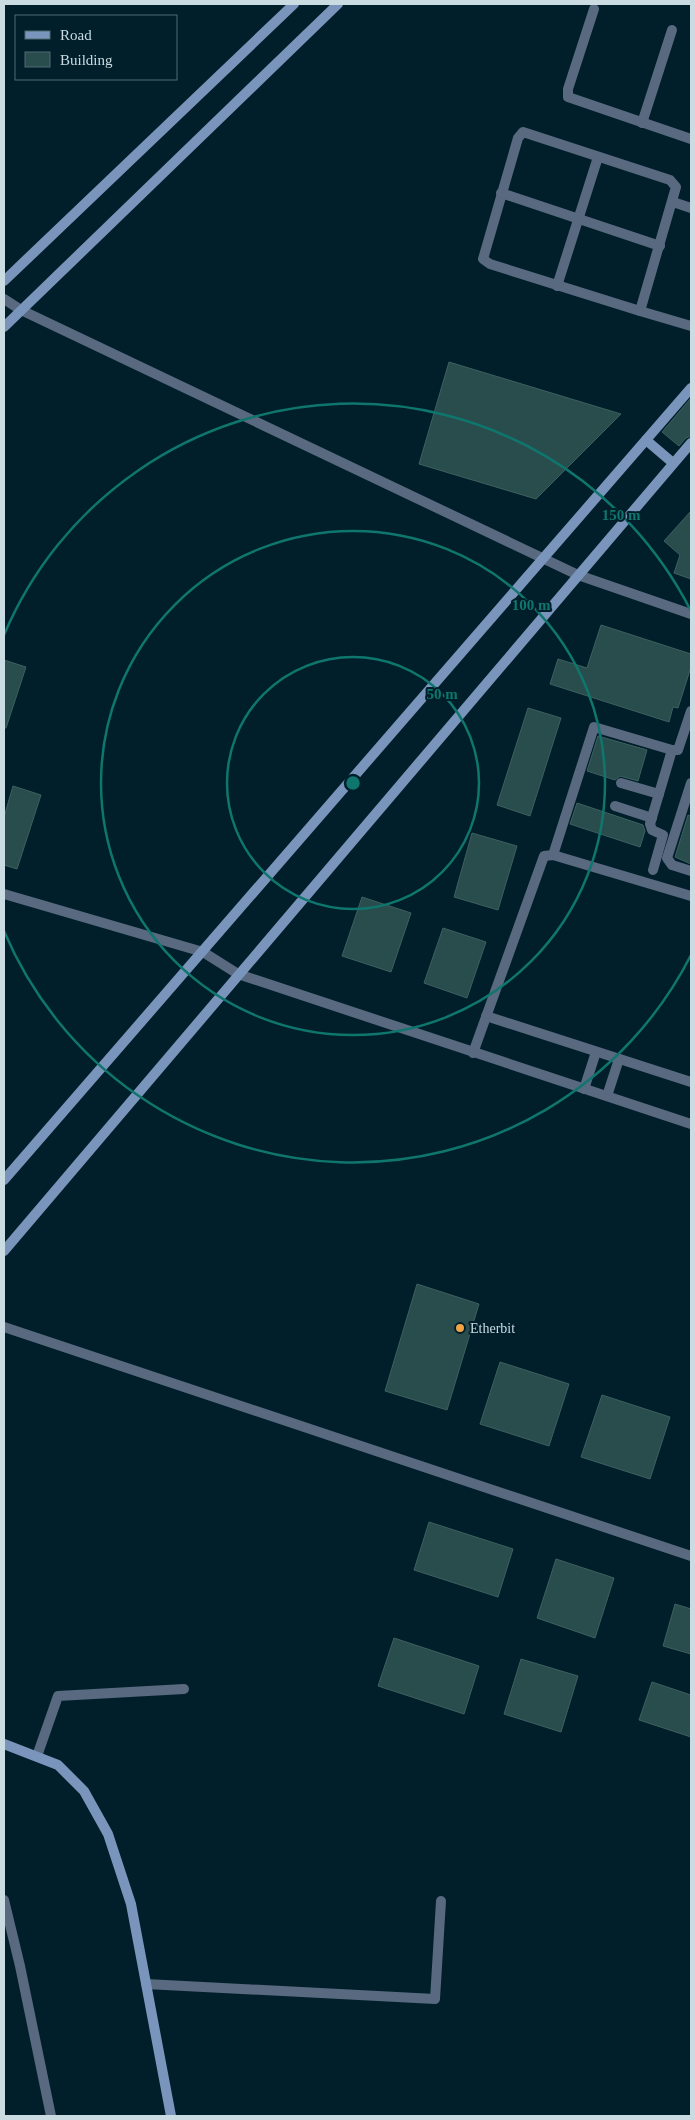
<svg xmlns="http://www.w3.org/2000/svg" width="695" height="2120" font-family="Georgia,serif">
<rect width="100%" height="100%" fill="#001f2a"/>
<g fill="#294d4c" stroke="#3c6160">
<path d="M449 362 621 414 536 499 419 464Z"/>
<path d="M691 398V436L686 438 679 446 662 432Z"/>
<path d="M691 511V579L674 573 680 555 664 541Z"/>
<path d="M601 625 691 654V667L678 708 673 707 669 722 550 684 558 659 587 668Z"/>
<path d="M4 660 26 667 6 728H4Z"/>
<path d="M528 708 561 718 530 816 497 805Z"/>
<path d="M598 736 647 750 638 781 620 776 615 780 587 771Z"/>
<path d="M13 786 41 795 17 869 4 865V817Z"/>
<path d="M577 803 643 825 645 831 640 847 570 824Z"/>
<path d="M688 815 691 816V864L675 857Z"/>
<path d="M472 833 517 846 498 910 454 897Z"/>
<path d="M362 897 411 913 391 972 342 956Z"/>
<path d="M443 928 486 942 467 998 424 983Z"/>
<path d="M417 1284 479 1304 447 1410 385 1391Z"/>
<path d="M500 1362 569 1384 549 1446 480 1424Z"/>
<path d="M602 1395 670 1417 650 1479 581 1457Z"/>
<path d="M429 1522 513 1549 498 1597 414 1570Z"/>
<path d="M556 1559 614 1578 595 1638 537 1618Z"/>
<path d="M675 1604 691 1609V1654L663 1646Z"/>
<path d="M394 1638 479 1666 464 1714 378 1686Z"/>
<path d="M521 1659 578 1676 561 1732 504 1714Z"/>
<path d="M652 1682 691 1695V1737L639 1720Z"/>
</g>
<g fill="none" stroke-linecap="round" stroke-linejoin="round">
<path stroke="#586980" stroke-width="10" d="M37 1756 58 1696 184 1689"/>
<g stroke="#586980" stroke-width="10">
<path d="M594 9 568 89V97L691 139"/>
<path d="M642 123 672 30"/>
<path d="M523 132 670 180 676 187 640 311 490 264 483 259 518 138Z"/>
<path d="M501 193 660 246"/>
<path d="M673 202 691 208"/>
<path d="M557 286 598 157"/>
<path d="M4 299 21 310 578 575 691 614"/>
<path d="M640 311 691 326"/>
<path d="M621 783 659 794"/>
<path d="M691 783 667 858 672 865 691 871"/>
<path d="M615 806 652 818"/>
<path d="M553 855 594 727 672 750H678L691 711"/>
<path d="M653 870 663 835 652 830 650 824 672 750"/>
<path d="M4 894 203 952 238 974 691 1124"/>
<path d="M486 1016 691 1082"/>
<path d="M473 1053 544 856 553 855 691 896"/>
<path d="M584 1089 596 1052"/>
<path d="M607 1096 619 1059"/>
<path d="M4 1327 691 1556"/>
<path d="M4 1900 20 1966 51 2116"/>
<path d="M146 1984 435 1999 441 1901"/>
</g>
<g stroke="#7a95bb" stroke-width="10">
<path d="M4 281 294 4"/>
<path d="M4 327 338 4"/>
<path d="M646 440 673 463"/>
<path d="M4 1180 691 388"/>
<path d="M4 1251 691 443"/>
<path d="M4 1744 58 1765 84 1791 108 1834 131 1904 171 2116"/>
</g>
</g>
<g fill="none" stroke="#0f766e" stroke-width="2.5">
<circle cx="353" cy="783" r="126"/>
<circle cx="353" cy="783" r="252"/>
<path d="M691 955A379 379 0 0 1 4 931M4 635A379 379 0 0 1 691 611"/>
</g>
<circle fill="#f3a442" stroke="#001f2a" stroke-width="2" cx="460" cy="1328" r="5"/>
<g text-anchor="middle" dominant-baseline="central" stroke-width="4" stroke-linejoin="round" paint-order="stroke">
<g font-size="14" fill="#cadbe2" stroke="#001f2a" text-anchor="start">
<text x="470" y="1328">Etherbit</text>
</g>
</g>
<circle cx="353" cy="783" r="8" fill="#0f766e" stroke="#001f2a" stroke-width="2.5"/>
<g font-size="15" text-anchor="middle" font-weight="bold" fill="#0f766e" stroke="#001f2a" stroke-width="4" stroke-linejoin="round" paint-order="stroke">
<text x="621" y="520">150 m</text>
<text x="531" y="610">100 m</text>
<text x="442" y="699">50 m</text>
</g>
<rect width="695" height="2120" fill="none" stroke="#cadbe2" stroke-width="10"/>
<rect x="15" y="15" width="162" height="65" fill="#001f2a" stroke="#516a74"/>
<rect x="25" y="31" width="25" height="8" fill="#7a95bb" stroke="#516a74"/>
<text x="60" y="40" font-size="15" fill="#cadbe2">Road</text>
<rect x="25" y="52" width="25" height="15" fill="#294d4c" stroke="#516a74"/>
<text x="60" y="65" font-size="15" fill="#cadbe2">Building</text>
</svg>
